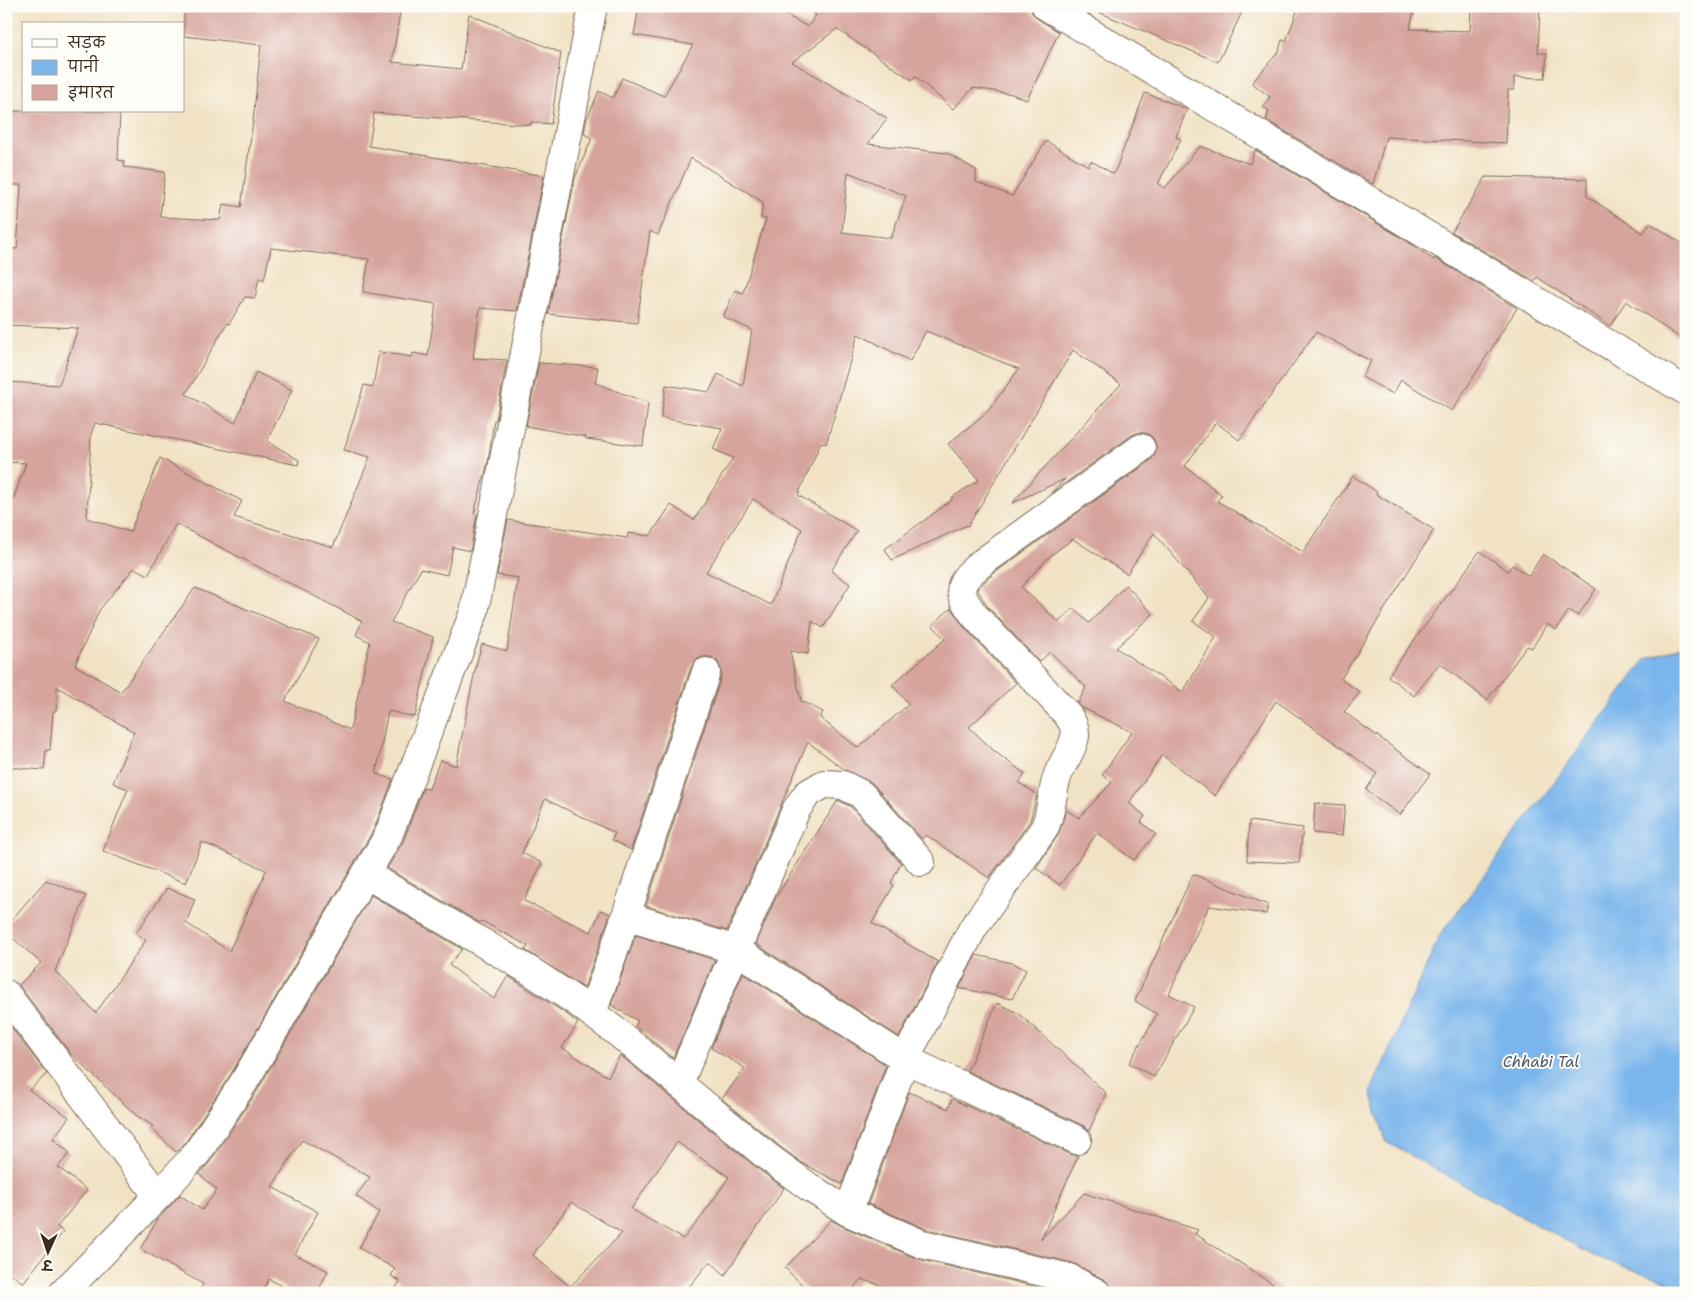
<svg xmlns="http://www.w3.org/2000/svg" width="1692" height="1299" font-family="'Shantell Sans','Playpen Sans Deva',sans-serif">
<rect width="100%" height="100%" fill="#fdfcf7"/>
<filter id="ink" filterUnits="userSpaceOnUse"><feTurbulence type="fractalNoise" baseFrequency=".02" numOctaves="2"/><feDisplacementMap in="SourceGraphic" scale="10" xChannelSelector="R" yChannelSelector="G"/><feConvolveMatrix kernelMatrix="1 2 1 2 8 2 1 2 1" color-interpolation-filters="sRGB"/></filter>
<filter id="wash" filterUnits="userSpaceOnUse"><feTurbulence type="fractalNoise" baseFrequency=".0096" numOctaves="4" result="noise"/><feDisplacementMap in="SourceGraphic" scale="20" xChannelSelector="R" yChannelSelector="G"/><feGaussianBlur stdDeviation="1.12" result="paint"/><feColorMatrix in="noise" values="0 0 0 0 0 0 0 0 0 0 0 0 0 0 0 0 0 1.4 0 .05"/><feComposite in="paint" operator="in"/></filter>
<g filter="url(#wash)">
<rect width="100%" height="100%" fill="#f1e2c4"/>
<path fill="#7ab6ec" stroke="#5a7085" d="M1686 645V1288L1594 1256 1386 1142 1371 1091 1440 935 1646 659Z"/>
<g id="blocks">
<g fill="#d6a49d" fill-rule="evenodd">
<path d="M184 6H401L392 62 461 69 469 14 561 53 551 124 531 122V125L374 113 369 146 544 176 517 311 480 308 473 358 507 360 496 420H494L488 462 474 514 477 515 470 551 453 547 447 575 421 569 391 622 433 637 415 717 388 711 376 774 393 779 374 829 231 1074 185 1143 176 1152 151 1128 153 1126 137 1116 70 1053 19 985 41 963 6 932V926L46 880 86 896 55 971 96 1013 146 940 136 933 167 888 195 899 186 923 229 951 261 883 266 870 202 842 186 883 103 851 128 789 113 783 134 732 57 687 56 711H53L50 750H46L44 770 6 767V520L26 463 6 462V382L59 385 78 328 6 325V248L17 249 21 185H6V111H120L118 160 124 161V167L165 172 160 217 220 220 223 204 241 207 253 121 261 45 184 36ZM271 248 369 259 363 292 436 304 428 356 413 353 412 357 379 352 373 387 364 385 344 450 370 457 333 547 234 517 242 501 160 458 130 532 87 518 91 434 95 423 298 465 299 460 267 441 292 390 256 372 235 423 186 394 227 323 229 324 245 297 255 298 259 278 264 280ZM176 524 362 621 356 635 370 642 350 730 285 701 319 639 195 588 121 692 75 665 100 609 134 568 148 575Z"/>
<path d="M639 6H769L808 27 816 15 802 6H1030L1032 13 1038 19 1059 32 1027 100 1012 94 973 88 953 109 915 76 912 80 837 29 792 62 887 118 868 144 947 153 976 170V182L1012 196 1046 141 1088 166 1091 161 1114 174 1145 93 1187 109 1176 137 1181 139 1158 184 1165 188 1200 146 1250 164 1255 150 1407 241 1434 260 1435 258 1517 308 1452 411 1401 380 1393 394 1362 377 1371 361 1316 332 1239 440 1216 422 1185 466 1222 495 1217 501 1303 552 1353 476 1377 492 1376 494 1434 530 1341 679 1360 692 1344 712 1430 774 1400 815 1366 790 1377 773 1276 701 1215 796 1162 755 1129 803 1145 816 1141 822 1156 834 1134 860 1097 833 1060 885 1036 868 1058 835 1066 810 1079 818 1112 782 1102 775 1132 732 1081 707 1078 703 1086 687 1050 652 1039 662 987 606 977 589 993 574 1150 461 1155 454 1156 446 1153 438 1148 434 1140 432 1132 435 1050 494 1065 479 1012 503 1121 384 1073 350 968 526 967 525 892 560 885 549 952 500 951 498 979 480 948 444 988 411 1019 369 926 331 910 361 858 334 826 444 821 442 798 495 857 531 831 571 850 584 823 628 812 621 808 654 790 651 801 701 823 712 820 718 858 748 909 704 892 685 945 639 932 625 951 608 964 627 1016 683 969 727 994 751 1025 774 1019 783 1037 794 1030 821 989 878 926 835 922 839 872 783 845 770 808 742 727 931 646 906 721 677V669L718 662 711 657H703L696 660 691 667 631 850 612 840 615 833 545 799 522 853 542 863 524 901 591 932 601 910 610 914 584 988 525 950 528 946 482 921 480 923 387 868 403 842 423 788 429 789 440 760 456 766 476 665 482 644 507 651 518 578 497 575 508 520 627 538 628 533 650 536 671 505 694 520 733 458 713 449 722 428 661 418 666 385 709 392 718 374 743 386 752 330 723 317 735 290 743 293 766 219 761 218 763 202 691 158 658 235 650 231 637 323 548 314 575 178 592 138 584 134 586 121 599 91 613 98 622 78 664 96 693 45 634 35ZM848 172 906 196 891 238 842 232ZM753 499 802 529 771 605 706 572ZM1154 533 1209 598 1193 621 1216 637 1183 692 1116 648 1153 614 1126 585 1089 623 1073 608 1059 622 1021 587 1051 555 1073 539 1127 574Z"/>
<path d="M1084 6H1245L1218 62Z"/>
<path d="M1299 6H1415L1410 29 1470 31 1471 6H1540L1538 53H1547L1545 78 1514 77V90H1508L1506 143 1386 137 1373 184 1266 120 1269 111 1263 107 1270 97 1252 83 1279 51 1282 40 1286 41Z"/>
<path d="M1486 177 1587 179V196L1643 233 1650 223 1686 246V342L1626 301 1610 326 1537 277 1534 281 1452 232Z"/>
<path d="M539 363 598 367 595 383 648 403 643 446 586 439V437L526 426Z"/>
<path d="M1480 551 1508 571 1512 565 1529 576 1543 554 1596 589 1578 616 1569 610 1556 630 1547 624 1532 648 1527 646 1487 700 1440 663 1414 696 1388 676Z"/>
<path d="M838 800 851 807 901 863 891 883 894 885 872 923 938 962 899 1037 756 944 776 897Z"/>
<path d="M1315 803 1345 805 1342 836 1313 833Z"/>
<path d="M1249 821 1303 828 1299 863 1247 861Z"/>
<path d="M1193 874 1268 905 1266 914 1209 906 1169 994 1194 1007 1154 1077 1129 1063 1157 1014 1135 1001Z"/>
<path d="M371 895 462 949 449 965 494 999 508 976 568 1015 578 1023 562 1048 608 1077 620 1055 758 1169 784 1188 725 1275 710 1261 684 1293H393L400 1281 391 1276 395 1269 359 1248 379 1212 356 1196 370 1177 302 1140 272 1187 318 1212 295 1254 328 1271 317 1293H295L269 1279 262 1293H198L203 1284 140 1249 158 1219 180 1195 202 1210 217 1190 199 1174 210 1162 257 1091ZM677 1142 729 1177 700 1219 683 1239 631 1209ZM571 1202 622 1233 570 1287 533 1255Z"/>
<path d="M636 935 715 960 673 1058 635 1026 638 1021 611 1005Z"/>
<path d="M976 955 1012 963 1026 970 1012 999 959 988Z"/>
<path d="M743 973 886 1065 842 1184 802 1163 778 1145 722 1099 745 1068 711 1048Z"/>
<path d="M997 1003 1018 1013 1106 1093 1089 1131 1084 1126 967 1071Z"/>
<path d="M6 1020 47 1074 29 1090 69 1117 53 1139 70 1153 58 1167 87 1190 57 1227 63 1232 23 1283 6 1270Z"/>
<path d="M909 1092 948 1109 952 1099 1070 1154 1078 1156 1041 1239 1084 1193 1198 1230 1195 1234 1287 1293H1113L1110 1285 1105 1280 1073 1263 927 1229 868 1204Z"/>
<path d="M831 1220 842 1226 918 1259 1063 1293H905L861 1279 849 1293H811L785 1268Z"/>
</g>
</g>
</g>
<g filter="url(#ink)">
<use href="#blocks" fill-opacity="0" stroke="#7b6a58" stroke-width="1"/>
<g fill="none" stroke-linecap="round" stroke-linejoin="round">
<g stroke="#7b6a58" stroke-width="30">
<g id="minor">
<path d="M1046 6 1686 391"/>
<path d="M366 874 532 972 577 1002 618 1033 768 1157 809 1187 848 1212 922 1244 1069 1278 1097 1293"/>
<path d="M626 916 736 950 905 1059 1077 1140"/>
<path d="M592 1013 626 916 706 672"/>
<path d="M679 1083 796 810 807 794 824 784 843 785 861 794 921 862"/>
<path d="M848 1212 905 1059 973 928 1044 829C1053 811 1051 790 1059 772 1064 760 1073 750 1075 736 1076 727 1071 719 1065 712L975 616C954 589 958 582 983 562L1141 448"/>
</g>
</g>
<g stroke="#7b6a58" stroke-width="30">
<g id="tertiary">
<path d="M6 994 158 1196"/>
<path d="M63 1293 158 1196 197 1153 244 1082 388 836 474 612 593 6"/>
</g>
</g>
<use href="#minor" stroke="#fff" stroke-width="28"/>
<use href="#tertiary" stroke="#fff" stroke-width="28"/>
</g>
</g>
<g text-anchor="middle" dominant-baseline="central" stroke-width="4" stroke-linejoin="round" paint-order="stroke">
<g font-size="15" font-style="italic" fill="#515b66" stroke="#fdfcf7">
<text x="1541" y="1062">Chhabi Tal</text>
</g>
</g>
<rect width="1692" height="1299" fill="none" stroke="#fdfcf7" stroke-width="25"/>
<rect x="22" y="22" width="162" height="90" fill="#fdfcf7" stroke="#afa8a0"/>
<rect x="32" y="39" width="25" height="8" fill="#ffffff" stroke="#afa8a0"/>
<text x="68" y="48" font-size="15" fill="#3b2a1e">सड़क</text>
<rect x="32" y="60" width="25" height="15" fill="#7ab6ec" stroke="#afa8a0"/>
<text x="68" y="72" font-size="15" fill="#3b2a1e">पानी</text>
<rect x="32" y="85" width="25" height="15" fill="#d6a49d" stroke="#afa8a0"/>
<text x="68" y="98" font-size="15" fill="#3b2a1e">इमारत</text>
<g transform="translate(48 1252) rotate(183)" stroke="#fdfcf7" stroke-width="4" paint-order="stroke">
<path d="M0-4L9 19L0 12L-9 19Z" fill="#3b2a1e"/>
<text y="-8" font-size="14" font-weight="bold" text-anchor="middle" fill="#3b2a1e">उ</text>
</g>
</svg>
